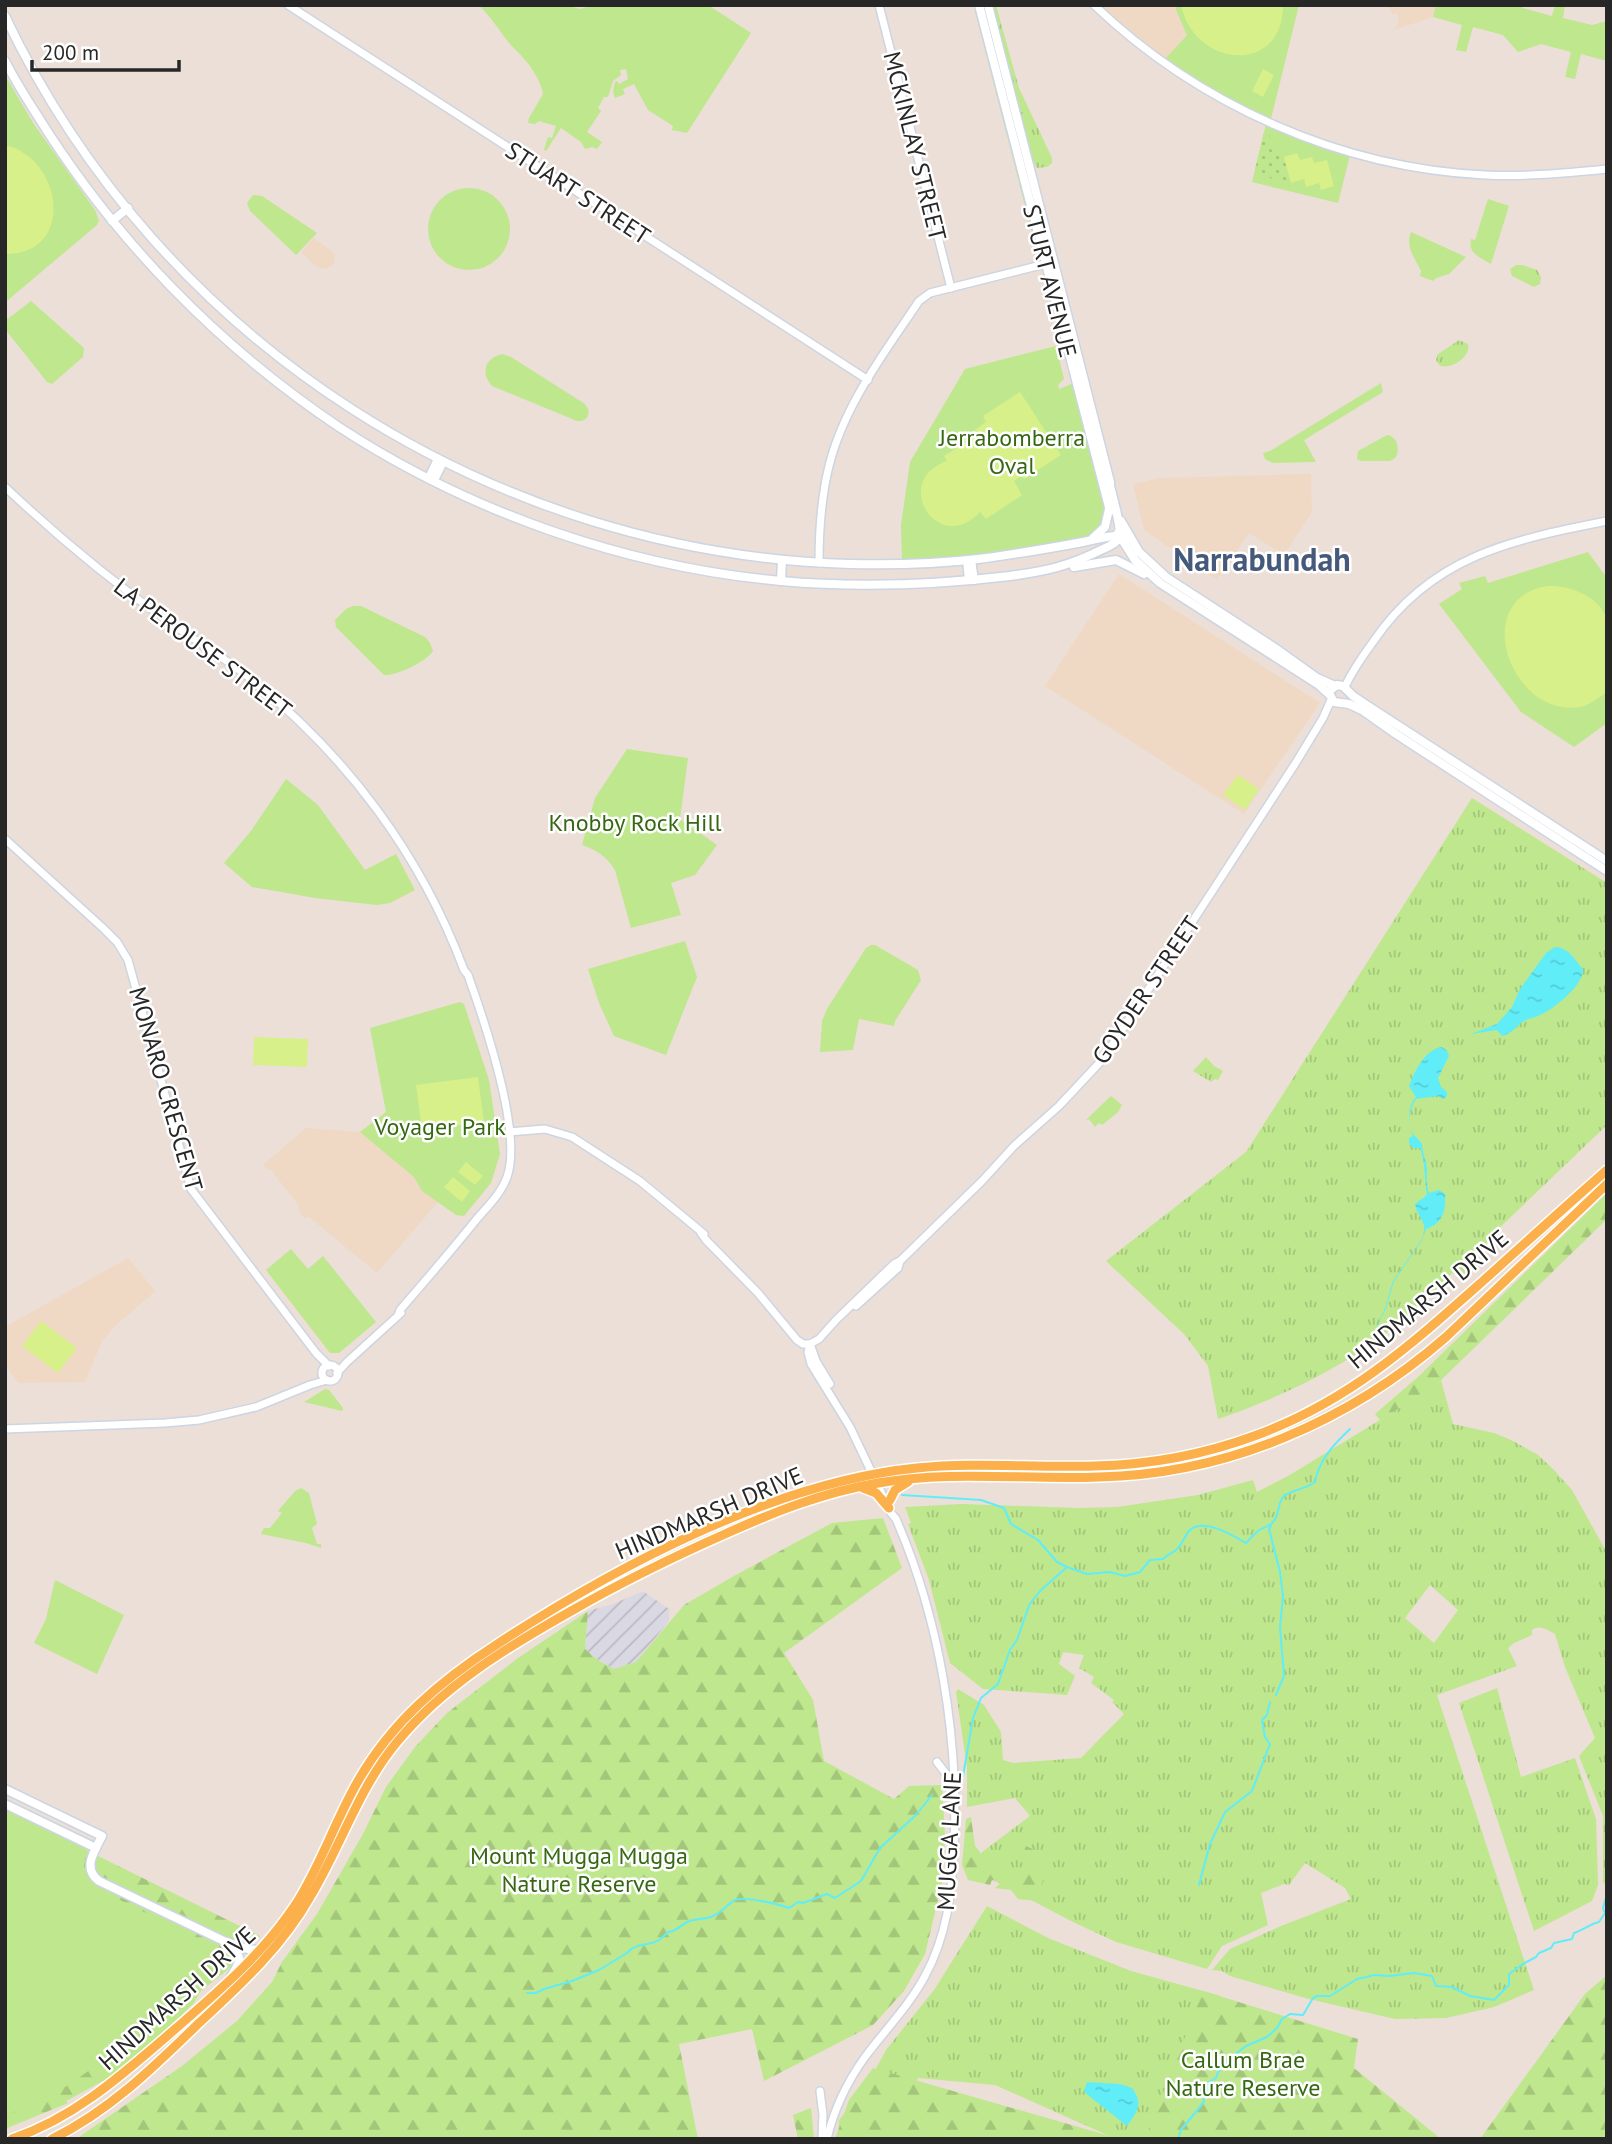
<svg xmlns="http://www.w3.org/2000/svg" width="1612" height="2144" font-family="'PT Sans',sans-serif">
<defs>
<pattern id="industrial-furrows" width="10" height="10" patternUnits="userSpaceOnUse" patternTransform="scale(1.75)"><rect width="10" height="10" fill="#dad9e3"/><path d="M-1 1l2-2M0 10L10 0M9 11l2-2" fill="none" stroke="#bbbac3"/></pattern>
<pattern id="grass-tufts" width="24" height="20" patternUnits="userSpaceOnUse" patternTransform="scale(1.75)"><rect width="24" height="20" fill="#bee78e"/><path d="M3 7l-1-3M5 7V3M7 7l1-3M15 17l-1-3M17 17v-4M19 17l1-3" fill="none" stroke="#a3c67a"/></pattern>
<pattern id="forest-firs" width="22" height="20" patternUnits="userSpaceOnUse" patternTransform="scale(1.75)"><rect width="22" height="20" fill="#bee78e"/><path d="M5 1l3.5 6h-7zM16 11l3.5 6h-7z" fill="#a3c67a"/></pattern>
<pattern id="garden-dots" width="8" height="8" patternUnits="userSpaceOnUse" patternTransform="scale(1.75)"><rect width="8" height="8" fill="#bee78e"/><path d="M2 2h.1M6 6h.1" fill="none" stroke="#a3c67a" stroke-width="1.8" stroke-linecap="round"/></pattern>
<pattern id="water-ripples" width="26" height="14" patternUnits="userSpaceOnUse" patternTransform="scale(1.75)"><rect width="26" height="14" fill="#60edf8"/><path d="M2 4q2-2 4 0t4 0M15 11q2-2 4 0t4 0" fill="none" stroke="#53cbd5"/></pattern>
</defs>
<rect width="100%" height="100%" fill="#ecdfd7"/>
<path fill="url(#industrial-furrows)" d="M643 1591 669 1609V1621L636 1662 614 1669 599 1661 585 1649 588 1611 613 1604Z"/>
<g fill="#efd9c4">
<path d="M1100 5H1176V10L1187 34 1165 59Z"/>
<path d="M1385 5H1436L1433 17 1394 30 1398 23V14H1392L1391 10Z"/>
<path d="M314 238 335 254 334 263 331 266 325 269 317 267 301 252Z"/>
<path d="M1311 474 1312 512 1284 555 1249 533 1217 580 1144 530 1133 484 1160 478Z"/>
<path d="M1119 574 1320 703 1244 814 1045 686Z"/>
<path d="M306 1128 360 1132 414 1177 422 1191 438 1202 377 1273 309 1217 304 1218 298 1209 299 1206 271 1170H268L263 1165Z"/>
<path d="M128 1258 155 1291 113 1328 101 1343 85 1382 19 1383 5 1365V1327Z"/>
</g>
<g fill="url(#grass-tufts)" fill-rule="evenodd">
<path d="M991 5H996L1019 88 1052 158V163L1047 167 1037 168 1030 155Z"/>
<path d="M975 11H976L1037 242 1039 252 1037 253Z"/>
<path d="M1516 265H1522L1537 270 1541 277 1540 284 1534 287 1512 276 1510 269Z"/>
<path d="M1459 340 1468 344C1471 357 1452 369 1440 366L1436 360 1438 354Z"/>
<path d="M1472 798 1607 883V1125L1494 1233 1463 1277 1452 1273C1436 1289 1420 1306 1402 1321 1347 1366 1284 1396 1218 1419L1208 1366 1185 1335 1106 1261 1246 1152Z"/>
<path d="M1206 1057 1214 1066 1223 1071 1218 1080 1215 1079 1211 1082 1193 1071Z"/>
<path d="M1441 1380 1453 1424 1494 1433 1511 1440 1538 1455 1554 1470 1572 1490 1607 1553V1886L1603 1882V1816L1579 1756 1595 1738 1565 1667 1555 1634C1548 1630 1540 1624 1532 1630V1635L1514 1643 1508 1648 1517 1666 1437 1695 1534 1990 1494 2007 1446 2018 1395 2019 1309 1999 1230 1976 1222 1971 1212 1970 1230 1949 1281 1926 1351 1899 1345 1888 1305 1863 1289 1885 1284 1884 1261 1893 1268 1925 1222 1946 1207 1969 1116 1942 1071 1921 965 1865 1030 1816 1015 1798 967 1807V1768L956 1692 958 1689 984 1705 1001 1732 1003 1760 1013 1763 1081 1758 1124 1714 1112 1702 1114 1700 1091 1683 1094 1677 1079 1668 1084 1655 1063 1652 1059 1664 1075 1676 1067 1695 983 1689 950 1663 929 1580 908 1524 911 1523 905 1507 962 1504 1079 1508 1117 1507 1198 1495 1253 1480 1257 1492 1288 1476 1434 1387ZM1430 1585 1458 1610 1434 1643 1405 1618Z"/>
<path d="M1497 1688 1521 1777 1575 1758 1596 1819 1598 1885 1592 1901 1534 1931 1459 1703Z"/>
<path d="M987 1906 1048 1938 1131 1971 1221 1996 1158 2139H1116L995 2085 918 2078 888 2139H838L839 2120 866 2087 886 2050 934 1990Z"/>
</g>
<g fill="url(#forest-firs)">
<path d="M1607 1193V1219L1434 1387 1380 1420 1375 1414 1419 1376Z"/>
<path d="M883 1518 902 1568 784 1653 813 1700 824 1761 894 1799 909 1786 942 1785 945 1836 943 1879 925 1954 904 1991 873 2025 764 2081 752 2029 679 2044 698 2139H76L182 2066 237 2021 272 1982 282 1962 317 1914 363 1834 386 1787 415 1747 447 1713 518 1658 588 1611 585 1649 599 1661 614 1669 636 1662 684 1605 734 1576 832 1523Z"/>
<path d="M5 1810 260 1936 236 1963 201 1991 193 2004 158 2038 112 2076 66 2101 68 2103 5 2129Z"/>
<path d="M971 1817 975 1846 980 1852 979 1857 1009 1876 1025 1866 1020 1860 1026 1846 1047 1856 1033 1865 1045 1873 1037 1901 1018 1899 1011 1890 995 1888 1001 1883 992 1880 990 1885 968 1880 962 1865 966 1819Z"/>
<path d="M1607 1975V2139H1480L1585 1994Z"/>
<path d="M1203 1991 1358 2039 1354 2068 1441 2139H1145Z"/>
<path d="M873 2068 1120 2139H835L849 2100Z"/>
<path d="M811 2108 814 2139H798L793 2115Z"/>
</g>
<g fill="#bee78e">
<path d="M478 5H564L581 9 591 5H708L751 33 687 133 672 130 673 126 648 110 634 84 623 89 625 94 615 98 613 91 615 82 617 81 619 84 628 79 626 69 620 70 621 75 613 81 608 97H604L598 108 601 111 587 132 602 142 597 149 592 147 585 149 581 142 561 128 546 151 544 150 548 137 552 138 556 126 539 121 535 124 528 123 529 118 543 94C539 73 523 57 510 44 500 32 491 16 478 5Z"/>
<path d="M1176 5H1299L1271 119 1211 89 1165 59 1187 35 1176 10Z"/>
<path d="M1436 5H1520L1523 8 1552 16 1555 5H1565L1563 18 1592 25 1607 21V61L1581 54 1575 79 1565 77 1571 52 1541 44 1518 52 1503 35 1473 27 1466 52 1456 50 1462 25 1433 17Z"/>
<path d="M5 75 33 123 95 210 99 221 97 225 8 300 5 297Z"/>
<path d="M1266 124 1350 155 1338 203 1252 182Z"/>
<circle cx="469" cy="229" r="41"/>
<path d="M253 195 262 196 317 233 296 255 250 211 247 203Z"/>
<path d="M1488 199 1509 206 1491 264C1480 257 1468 254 1471 239L1475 240Z"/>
<path d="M1411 232 1466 257 1449 274 1436 278 1433 281 1420 276 1421 271C1415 258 1405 247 1411 232Z"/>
<path d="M31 301 84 348 83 357 52 384 47 382 5 329V321Z"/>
<path d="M1056 346 1064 379 1058 385 1059 389 1074 383 1101 489 1106 513V521L1091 536 1025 549 964 556 902 560 901 525 910 462 965 369Z"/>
<path d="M502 354 511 357 585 404 589 411 587 418 582 421H577L492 386C480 373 485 358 502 354Z"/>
<path d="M1381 383 1383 392 1304 440 1316 462 1273 463 1265 459 1263 453 1270 451Z"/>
<path d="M1387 435C1397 436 1401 450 1395 458L1390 461H1361L1357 459 1358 451Z"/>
<path d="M1588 552 1607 578V723L1574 747 1521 712 1439 604 1462 589 1459 583 1485 576 1488 583Z"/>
<path d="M353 606H361L425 637 430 643 433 651C426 662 396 676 384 675L336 627 335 620 346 609Z"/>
<path d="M627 749 688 758 680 819 717 845 695 875 671 883 681 915 631 928 615 870C607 857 597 850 582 845L595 798Z"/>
<path d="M286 779 318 805 365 870 396 854 415 890 390 903 377 905 315 898 252 887 224 863 251 831Z"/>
<path d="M685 941 697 977 666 1055 614 1036 599 1003 588 969Z"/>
<path d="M871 945H875L918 970 921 980 895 1021 894 1026 859 1019 853 1050 820 1052 822 1021 827 1009 866 948Z"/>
<path d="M460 1002 464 1004 489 1080 500 1154 491 1183 464 1216 456 1215 422 1191 414 1177 360 1132 386 1112 370 1028Z"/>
<path d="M1111 1096 1122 1105 1118 1112 1102 1125 1099 1123 1095 1127 1089 1119 1085 1121Z"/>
<path d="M291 1249 308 1269 323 1256 376 1322 339 1353H330L266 1270Z"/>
<path d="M325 1389 329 1390 343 1408 342 1411 304 1402Z"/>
<path d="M301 1488 309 1493 317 1524 312 1528 317 1544H321V1548L306 1543 261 1534 264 1528H270L282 1513 278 1511 295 1491Z"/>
<path d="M55 1580 124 1615 97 1674 34 1643 46 1619Z"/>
<path d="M5 1809 87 1849 83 1872 92 1886 228 1954 164 2016 69 2085 5 2116Z"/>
</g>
<path fill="url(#garden-dots)" d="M1264 132 1270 135 1265 147 1284 155 1291 183 1254 174Z"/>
<g fill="#d8f089">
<path d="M1181 5H1283C1283 76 1194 68 1181 5Z"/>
<path d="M1263 69 1274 75 1263 97 1252 91Z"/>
<path d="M5 145C63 158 76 255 5 254Z"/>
<path d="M1297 153 1300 160 1312 157 1314 163 1327 160 1334 186 1321 190 1319 183 1306 187 1304 179 1291 183 1284 157Z"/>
<path d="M1020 392 1061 455 1024 479 1021 476 1014 481 1022 495 986 519 980 512C938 557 890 481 947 461L944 456 968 441 972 432 986 422 983 416Z"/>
<path d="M1548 586C1568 585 1596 595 1605 615 1609 623 1607 679 1607 692 1599 697 1592 703 1584 706 1513 724 1466 598 1548 586Z"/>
<path d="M1238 775 1259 789 1245 810 1223 795Z"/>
<path d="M254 1037 308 1039 307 1067 253 1065Z"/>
<path d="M478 1077 484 1122 422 1130 416 1085Z"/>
<path d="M466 1162 483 1176 475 1185 458 1172Z"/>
<path d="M453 1177 470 1191 462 1202 444 1187Z"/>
<path d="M41 1321 77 1348 58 1373 22 1346Z"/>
</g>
<g fill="url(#water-ripples)">
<path d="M1555 947C1568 947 1575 960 1583 969 1584 985 1554 1009 1540 1015 1535 1018 1529 1018 1524 1021 1516 1026 1512 1034 1502 1036L1497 1030 1471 1034 1461 1041 1471 1034 1497 1024 1512 1007 1520 989 1546 953Z"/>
<path d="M1442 1047 1447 1051 1449 1056 1438 1078 1441 1087 1447 1092V1096L1443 1099 1438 1096 1416 1099C1410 1108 1406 1125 1414 1135 1417 1138 1420 1141 1422 1144 1422 1152 1426 1160 1427 1168 1427 1177 1426 1185 1429 1193L1439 1190 1445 1194C1446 1211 1443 1223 1426 1229L1422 1240 1394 1281 1386 1308 1372 1338 1385 1308 1393 1281 1422 1239C1429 1221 1418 1220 1415 1204L1427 1195C1424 1178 1426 1164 1420 1148H1413L1409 1143V1138L1413 1136C1408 1123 1407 1107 1416 1097L1409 1086C1415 1071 1424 1050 1442 1047Z"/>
<path d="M1087 2082 1120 2084 1132 2088C1144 2104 1137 2112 1127 2126L1084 2092Z"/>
</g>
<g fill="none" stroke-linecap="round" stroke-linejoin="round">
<g stroke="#60edf8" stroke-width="2">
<path d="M902 1495 981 1500 1004 1508 1011 1524 1038 1540 1057 1562 1067 1567 1087 1574 1110 1572 1125 1576 1140 1572 1150 1560 1163 1559C1167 1555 1172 1553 1176 1550 1182 1545 1184 1537 1189 1531 1203 1517 1232 1535 1246 1543 1250 1539 1254 1534 1258 1531 1263 1527 1269 1527 1273 1522 1280 1515 1277 1502 1284 1496 1294 1489 1306 1489 1315 1482 1319 1460 1334 1444 1350 1429"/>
<path d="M1271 1526 1269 1529 1280 1572 1283 1596 1280 1627 1284 1676 1276 1695"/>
<path d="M959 1777 963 1776 973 1718 981 1698 998 1684 1010 1650 1017 1640 1023 1623 1029 1605 1040 1591 1066 1568"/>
<path d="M1199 1885 1210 1844 1225 1812 1252 1791 1270 1744 1265 1737 1262 1720 1267 1715 1270 1702"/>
<path d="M527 1993H536L544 1989 572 1981 599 1970 627 1953C636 1942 648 1947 659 1940 662 1938 665 1935 668 1932 676 1932 679 1926 687 1922 695 1918 705 1920 713 1916 722 1913 727 1904 735 1900 744 1896 778 1904 789 1908L798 1902 803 1903 827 1894 835 1898 861 1881 880 1848 916 1815 932 1795"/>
<path d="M1178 2139 1181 2130 1203 2103 1209 2082 1216 2078 1218 2072 1234 2055 1246 2046 1267 2037 1277 2028 1282 2019 1290 2014 1303 2015 1313 1998 1317 1996H1330L1357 1979 1375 1975 1389 1976 1414 1973 1432 1976 1436 1986 1452 1987 1470 1996 1494 2000 1509 1985V1974L1523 1964 1536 1957 1539 1953 1551 1948 1554 1943 1572 1939 1574 1933C1583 1930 1590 1924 1599 1922L1605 1913 1603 1908 1607 1894"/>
</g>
<g stroke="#ccd5e2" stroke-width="10">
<g id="tertiary">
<path d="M288 5 868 380"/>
<path d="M879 5 951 288"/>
<path d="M1094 5C1199 105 1340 168 1485 175 1526 177 1566 173 1607 169"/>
<path d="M5 487C57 536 111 581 169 622 196 641 225 658 251 679 347 756 421 855 464 970L468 975C484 1020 523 1133 507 1177 501 1194 487 1207 476 1220 451 1251 426 1280 400 1310L399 1313"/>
<path d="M819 563C819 530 821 498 829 466 844 405 885 352 919 301L930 293 1049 263"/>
<path d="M1345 687C1352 671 1362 657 1373 642 1431 556 1511 540 1607 521"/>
<path d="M5 839 103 928 117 942 128 960 191 1189 316 1353 329 1366"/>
<path d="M509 1132 545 1129 572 1137 640 1181 704 1234"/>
<path d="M701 1233 706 1240 758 1293 797 1340 803 1344H810L816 1361 830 1384"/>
<path d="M856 1306 898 1268 900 1261"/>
<path d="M810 1344 808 1352 811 1364 850 1427 891 1513 896 1519C940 1620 959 1737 954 1847 952 1892 947 1936 925 1976 909 2006 885 2030 865 2057 847 2082 834 2109 827 2139"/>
<path d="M810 1344 819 1339 836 1320 894 1264 900 1261 982 1181 1014 1146 1059 1106 1103 1059 1295 764 1323 718 1331 700"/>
<circle cx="330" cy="1373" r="8"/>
<path d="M337 1373 347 1362 401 1313"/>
<path d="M5 1429 165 1423 199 1420 256 1407 310 1385 327 1380"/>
<path d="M937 1762 954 1784"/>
<path d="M820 2091 823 2115 822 2139"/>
</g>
</g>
<g stroke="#ccd5e2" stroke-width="11">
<g id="secondary">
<path d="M979 5 1110 511"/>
<path d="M988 5 1110 482"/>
<path d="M5 16C159 342 492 554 850 564 893 565 935 564 978 559 1011 555 1044 549 1078 543 1090 541 1105 536 1117 536 1123 536 1126 538 1130 539"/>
<path d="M5 61C15 80 26 98 37 115 114 239 218 346 339 427 469 512 626 567 781 581 858 588 934 585 1010 576 1047 571 1069 566 1103 549 1109 546 1116 544 1119 538 1123 529 1110 489 1108 477"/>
<path d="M112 221 128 208"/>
<path d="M429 478 438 459"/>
<path d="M434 480 443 462"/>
<path d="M1121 521 1139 552 1166 577 1275 648 1317 678 1335 686"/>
<path d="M1118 533 1135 560 1160 583 1319 685 1330 695 1334 702 1349 704 1362 710 1396 734 1607 871"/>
<path d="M1093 538 1105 527 1109 509"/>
<path d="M967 560 969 580"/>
<path d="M971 560 974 580"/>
<path d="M1074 567 1116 560 1144 574"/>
<path d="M781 581 782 560"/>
<path d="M1332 689 1337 685 1343 686 1353 696 1368 706 1607 861"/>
<path d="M5 1789 102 1836C94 1852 82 1868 99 1881L226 1942 251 1950 262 1949"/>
<path d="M5 1804 96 1848"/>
<path d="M228 1944C244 1957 241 1960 231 1977"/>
</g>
</g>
<g stroke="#fff" stroke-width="12">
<g id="primary">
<path d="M863 1488 876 1493 889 1508"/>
<path d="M890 1500 895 1490 908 1482"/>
<path d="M12 2139C76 2117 123 2074 174 2030 219 1991 263 1954 296 1904 321 1865 335 1821 358 1781 391 1723 440 1681 496 1645 615 1567 774 1482 917 1468 976 1462 1035 1468 1094 1466 1149 1465 1206 1454 1257 1435 1349 1401 1411 1345 1483 1281 1524 1244 1565 1207 1607 1170"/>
<path d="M52 2139C109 2111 153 2068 198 2024 240 1985 281 1948 310 1897 341 1846 358 1789 397 1742 444 1685 509 1646 573 1610 622 1582 673 1557 725 1534 774 1512 824 1492 878 1483 951 1470 1025 1480 1099 1477 1227 1474 1350 1421 1446 1337L1607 1184"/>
</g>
</g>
<use href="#tertiary" stroke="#fff" stroke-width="7"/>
<use href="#secondary" stroke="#fff" stroke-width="8"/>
<use href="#primary" stroke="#fbb04c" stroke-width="9"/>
</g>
<g text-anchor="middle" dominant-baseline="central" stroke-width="5" stroke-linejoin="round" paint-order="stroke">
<g font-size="24" fill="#272727" stroke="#fff">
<text transform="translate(915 146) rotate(76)">MCKINLAY STREET</text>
<text transform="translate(578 193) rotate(33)">STUART STREET</text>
<text transform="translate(1050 281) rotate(76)">STURT AVENUE</text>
<text transform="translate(203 648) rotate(37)">LA PEROUSE STREET</text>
<text transform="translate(1146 990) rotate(-56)">GOYDER STREET</text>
<text transform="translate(166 1089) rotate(74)">MONARO CRESCENT</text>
<text transform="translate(1428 1299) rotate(-40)">HINDMARSH DRIVE</text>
<text transform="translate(709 1513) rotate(-23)">HINDMARSH DRIVE</text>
<text transform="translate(949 1841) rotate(-87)">MUGGA LANE</text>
<text transform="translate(177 1998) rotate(-42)">HINDMARSH DRIVE</text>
</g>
<g font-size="24" fill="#366813" stroke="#fff">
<text x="1012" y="437">Jerrabomberra<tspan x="1012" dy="28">Oval</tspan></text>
<text x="635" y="822">Knobby Rock Hill</text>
<text x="440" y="1126">Voyager Park</text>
<text x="579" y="1855">Mount Mugga Mugga<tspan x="579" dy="28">Nature Reserve</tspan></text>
<text x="1243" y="2059">Callum Brae<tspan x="1243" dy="28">Nature Reserve</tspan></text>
</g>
<g font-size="32" font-weight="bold" fill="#45597b" stroke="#fff">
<text x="1262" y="559">Narrabundah</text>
</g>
</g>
<rect width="1612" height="2144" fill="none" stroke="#272727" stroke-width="14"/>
<path d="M32 60v10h147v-10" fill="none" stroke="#272727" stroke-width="3.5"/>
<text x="42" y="60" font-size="21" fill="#272727" stroke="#ffffff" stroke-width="5" paint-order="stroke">200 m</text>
</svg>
